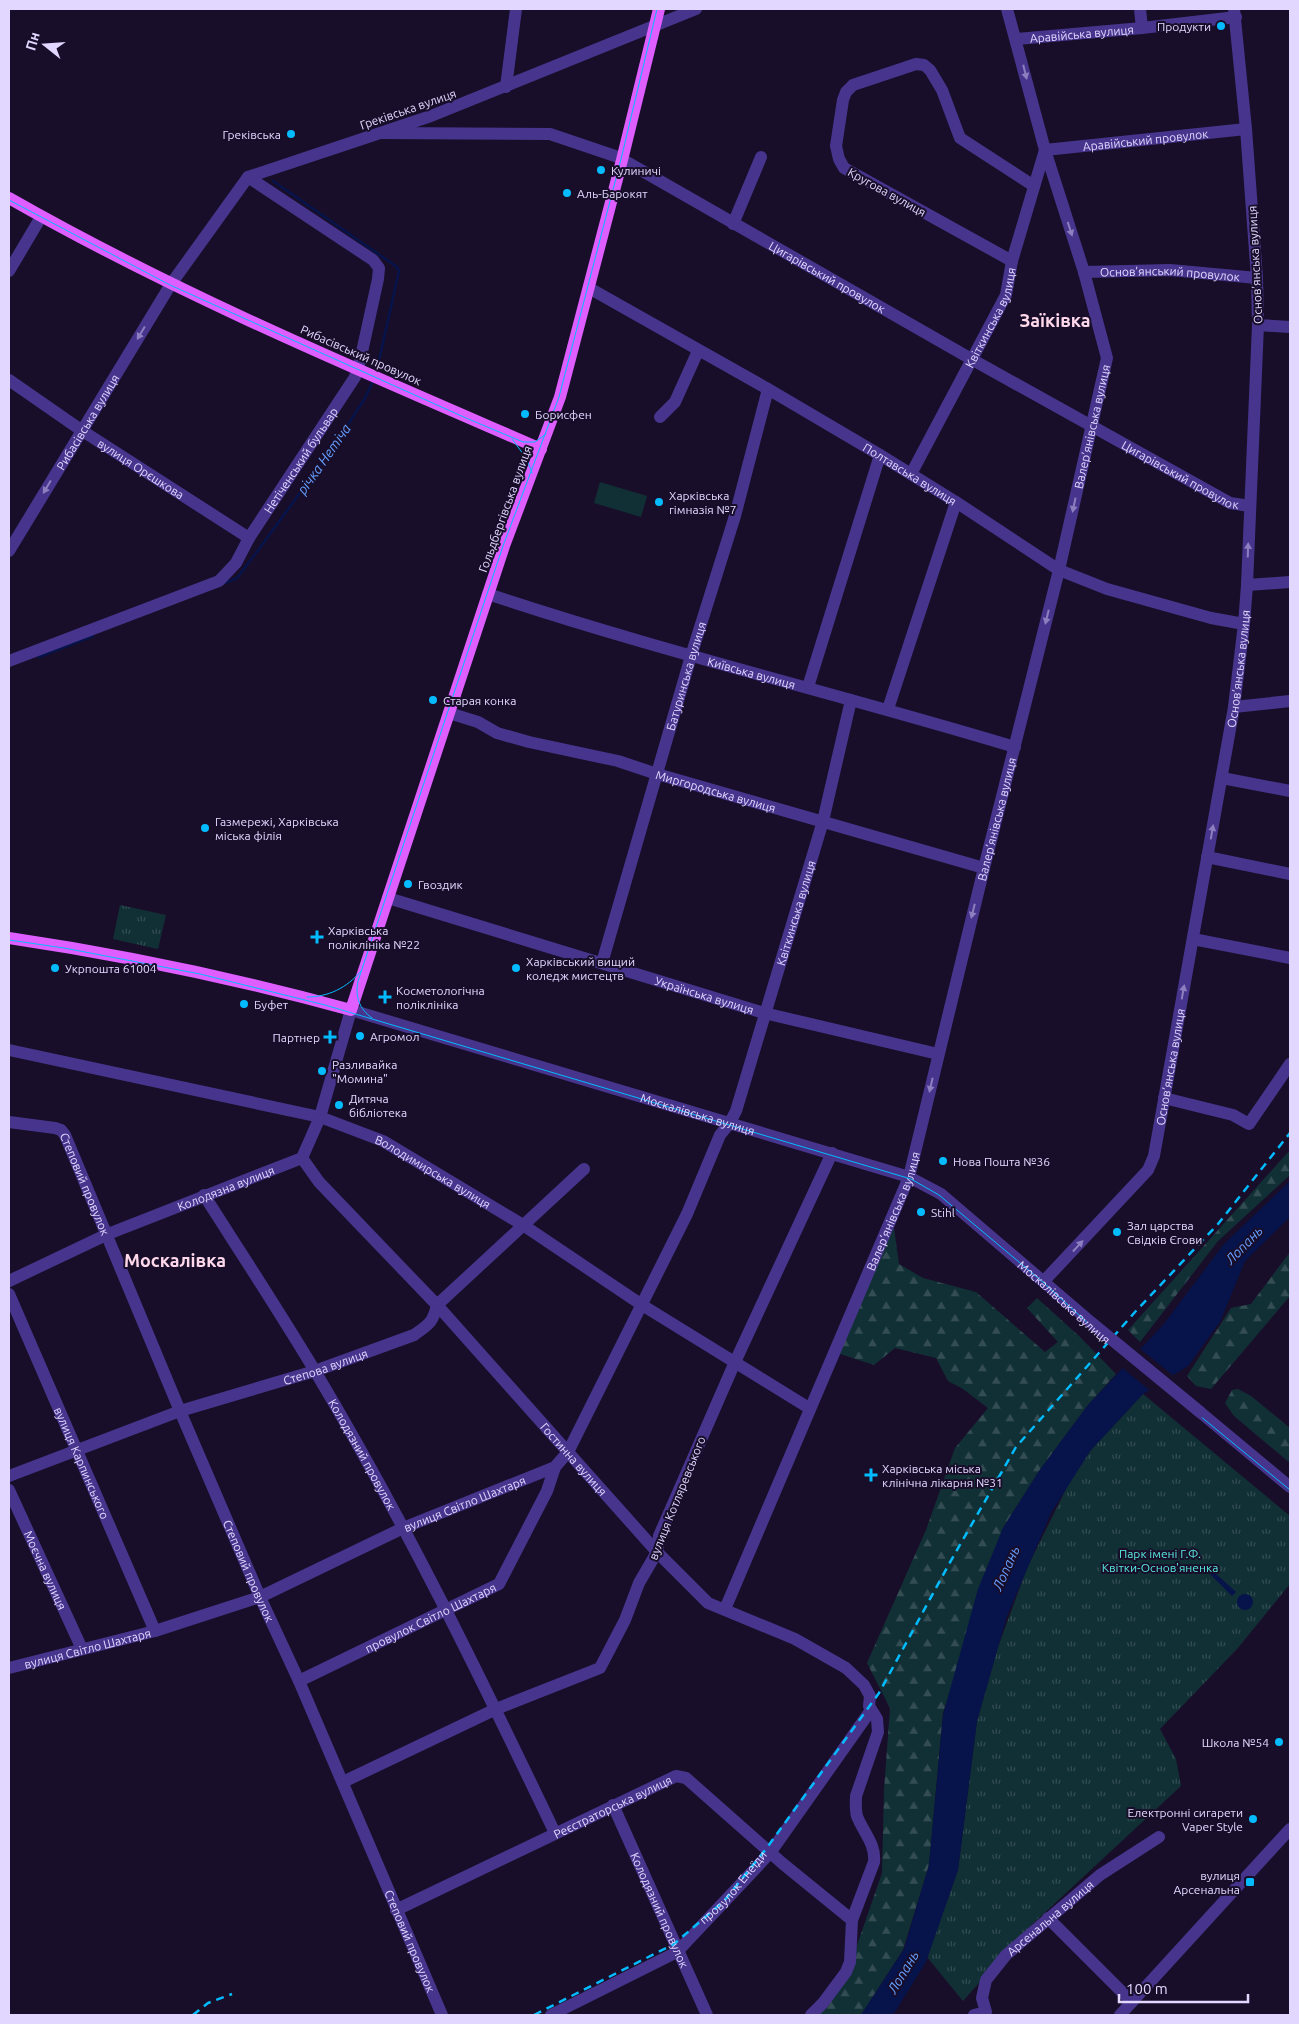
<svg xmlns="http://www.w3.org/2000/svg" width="1299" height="2024" font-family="Ubuntu,sans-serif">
<defs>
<pattern id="forest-firs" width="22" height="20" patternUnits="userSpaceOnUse" patternTransform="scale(1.25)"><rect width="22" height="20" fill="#113035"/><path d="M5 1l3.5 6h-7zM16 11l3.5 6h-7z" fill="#334d53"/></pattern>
<pattern id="park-tufts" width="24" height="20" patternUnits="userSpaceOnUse" patternTransform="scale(1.25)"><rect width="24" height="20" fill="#113035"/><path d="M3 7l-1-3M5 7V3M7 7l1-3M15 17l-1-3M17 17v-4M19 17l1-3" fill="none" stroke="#334d53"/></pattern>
</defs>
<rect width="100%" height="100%" fill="#180e2a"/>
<path fill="#113035" d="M600 482 647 496 641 517 594 503Z"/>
<g fill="url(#forest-firs)">
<path d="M1290 1150V1175L1218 1241 1140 1342 1128 1330Z"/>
<path d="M894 1228 899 1264 923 1278 976 1292 1045 1352 1058 1342 1027 1308 1037 1298 1079 1336 1116 1374 1088 1405 1039 1471 1003 1528 943 1713 929 1865 903 1950 861 2015H818L855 1951 882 1873 884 1790 890 1708 867 1663 926 1530 955 1448 988 1408 963 1389 948 1381 936 1358 895 1348 874 1365 834 1352 873 1263Z"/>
<path d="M1290 1252V1296L1211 1389 1196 1386 1187 1376 1231 1308 1251 1304Z"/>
<path d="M1238 1389 1251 1396 1290 1428V1463L1234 1416 1225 1403 1232 1390Z"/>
</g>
<g fill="url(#park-tufts)">
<path d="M120 905 166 915 158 949 113 939Z"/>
<path d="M1143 1394 1290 1516V1584L1237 1649 1160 1729 1176 1759 1181 1786 1024 1932 963 2001 927 1957 958 1870 977 1721 998 1647 1027 1568 1067 1487 1090 1451Z"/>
</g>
<g fill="#06144b">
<path d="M1290 1181V1217L1245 1261 1220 1322 1188 1366 1143 1394 1090 1451 1051 1513 1007 1616 977 1721 958 1870 926 1962 893 2015H861L904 1949 929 1865 943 1715 978 1589 1003 1528 1039 1471 1088 1405 1163 1325 1224 1244Z"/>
<path d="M1206 1565 1236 1592 1232 1596 1204 1568Z"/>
<circle cx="1245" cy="1602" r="8"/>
</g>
<path fill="#180e2a" d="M1138 1347 1175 1377 1152 1392 1132 1376 1120 1366Z"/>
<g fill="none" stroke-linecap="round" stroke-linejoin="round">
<g stroke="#06144b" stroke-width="2.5">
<path d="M273 181 397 267 399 271 376 374"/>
<path d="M225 583 237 578 259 549 337 442 365 398 373 381"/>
<path d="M39 657 93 636"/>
</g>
<g stroke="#47358d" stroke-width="12">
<path d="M1140 9 1142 28"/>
<path id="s1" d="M1017 39 1142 28 1236 17"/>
<path d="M506 87 516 9"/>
<path id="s2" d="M382 133 550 134 618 157 973 360 1230 503 1250 506"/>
<path d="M733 224 761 157"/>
<path d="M1012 261 844 168 839 159 836 146 843 100 846 92 853 85 916 64 924 65 930 70 942 90 960 138 1034 186"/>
<path d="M9 271 41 217"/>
<path id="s3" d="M1084 272 1170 270 1257 278"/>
<path id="s4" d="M589 288 768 389 880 455 956 502 1059 570 1107 589 1211 618 1244 624"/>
<path d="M1258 325 1290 327"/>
<path id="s5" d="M9 380 81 430 249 538"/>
<path d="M660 417 675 402 698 351"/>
<path id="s6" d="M911 474 1006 295 1012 261 1045 150 1246 129"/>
<path id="s7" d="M9 551 171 284 248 177 431 116 696 9"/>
<path d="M1247 585 1290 582"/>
<path id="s8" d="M488 594C662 652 840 694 1015 747"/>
<path id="s9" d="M9 661 219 581 236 563 249 538 355 377 360 361 378 279 379 268 373 260 248 177"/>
<path d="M808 687 880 455"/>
<path d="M1234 707 1290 701"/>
<path d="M888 709 956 502"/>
<path id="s10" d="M449 713 478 722 497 733 529 742 618 761 657 774 984 868"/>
<path d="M1222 778 1290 791"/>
<path d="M1207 857 1290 874"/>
<path id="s11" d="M388 898 764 1013 938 1054"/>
<path d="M1193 939 1290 958"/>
<path id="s12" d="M602 963 691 656 735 516 768 389"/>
<path id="s13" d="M9 1050 320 1117 383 1141 523 1225 642 1305 809 1408"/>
<path d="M1164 1098 1233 1115 1249 1124 1290 1064"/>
<path id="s14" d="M9 1122 55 1128 61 1130 65 1135 180 1411 260 1597 299 1681 442 2015"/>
<path id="s15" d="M302 1158 319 1182 437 1305 657 1552 708 1603 795 1639 846 1668 864 1685 870 1696 869 1706 877 1719 878 1732 856 1796C856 1802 855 1809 857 1816 863 1832 876 1844 874 1862L852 1920 850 1962 846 1972 823 2003 811 2015"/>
<path id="s16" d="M204 1195C241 1253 279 1311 315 1371 404 1520 480 1676 555 1833"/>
<path id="s17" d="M9 1281 108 1234 302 1158 320 1117 351 1010 909 1177 941 1194 1093 1324"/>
<path id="s18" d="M1044 1281 1148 1170 1154 1156 1234 707 1244 624 1247 585 1258 325 1257 278 1246 129 1234 9"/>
<path id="s19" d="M9 1294 155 1631"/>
<path d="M1200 1412 1290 1487"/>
<path id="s20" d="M9 1476 180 1411 315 1371 414 1335C428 1325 433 1323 437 1305L584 1169"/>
<path id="s21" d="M9 1490 82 1649"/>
<path id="s22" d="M725 1609 909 1177 984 868 1059 570 1107 358 1084 272 1045 150 1007 9"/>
<path id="s23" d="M9 1668 155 1631 260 1597 403 1528 555 1467 568 1452 687 1214 720 1135 729 1124 736 1111 823 821 851 700"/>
<path id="s24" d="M299 1681 499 1584 547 1491 555 1467"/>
<path d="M343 1782 496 1709 600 1668 625 1620 639 1583 657 1552 659 1536 735 1362 832 1153"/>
<path id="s25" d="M613 1805 707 2015"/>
<path id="s26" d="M396 1910 676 1776 686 1778 782 1863 852 1920"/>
<path d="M1048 1918 1132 2002"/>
<path d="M551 2015 677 1952 770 1853 871 1710"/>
<path id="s27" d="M974 2015 986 2012 982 1998 986 1980 1006 1955 1100 1875 1159 1837"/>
<path d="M1120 2015 1290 1829"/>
</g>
<g stroke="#de5eff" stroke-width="12">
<path d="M9 198C179 295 361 371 541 449"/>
<path d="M9 938C124 955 238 979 351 1010L504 546 560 397 622 160 659 9"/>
</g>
<g stroke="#03bcff" stroke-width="1">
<path d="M9 200 170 285 466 418 523 442H535L546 434"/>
<path d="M512 439 527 459 532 473"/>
<path id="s28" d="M9 940 64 948 200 974 325 1005 911 1179 939 1195 1044 1283 1092 1327 1290 1490"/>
<path d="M307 997C328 997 347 988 361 971"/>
<path d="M372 1018C359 1009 355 996 358 981L503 546 559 397 621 159 657 9"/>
</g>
<g stroke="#03bcff" stroke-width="2.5" stroke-dasharray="8 6" stroke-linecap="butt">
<path d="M193 2015 208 2003 232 1994"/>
<path id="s29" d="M534 2015 674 1944 724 1901 766 1849 879 1693 949 1564 1016 1447 1135 1312 1218 1224 1290 1133"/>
</g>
<path stroke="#47358d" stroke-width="12" d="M1093 1324 1200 1412"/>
</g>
<defs><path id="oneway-solid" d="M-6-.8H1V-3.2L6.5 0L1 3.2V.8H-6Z" transform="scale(1.25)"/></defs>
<g fill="#8d7ec0">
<use href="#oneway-solid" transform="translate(1025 72) rotate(76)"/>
<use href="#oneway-solid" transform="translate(1070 229) rotate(72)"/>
<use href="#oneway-solid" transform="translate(141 333) rotate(121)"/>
<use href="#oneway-solid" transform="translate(47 487) rotate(121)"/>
<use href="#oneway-solid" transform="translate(1074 505) rotate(102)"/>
<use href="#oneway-solid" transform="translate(1248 550) rotate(-88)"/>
<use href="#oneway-solid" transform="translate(1047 617) rotate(104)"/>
<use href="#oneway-solid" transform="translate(1212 832) rotate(-80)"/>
<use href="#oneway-solid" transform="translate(973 911) rotate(104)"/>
<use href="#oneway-solid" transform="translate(1183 992) rotate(-80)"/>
<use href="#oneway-solid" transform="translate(931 1085) rotate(103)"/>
<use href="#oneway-solid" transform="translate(1078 1246) rotate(-47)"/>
</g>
<g fill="#03bcff" stroke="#180e2a" stroke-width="2">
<circle cx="1221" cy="26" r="5"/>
<circle cx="291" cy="134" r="5"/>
<circle cx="601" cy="170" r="5"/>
<circle cx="567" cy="193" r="5"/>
<circle cx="525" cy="414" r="5"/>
<circle cx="659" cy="502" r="5"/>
<circle cx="433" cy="700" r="5"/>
<circle cx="205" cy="828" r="5"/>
<circle cx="408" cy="884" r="5"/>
<path d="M314.5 929.5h5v5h5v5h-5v5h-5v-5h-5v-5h5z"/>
<circle cx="55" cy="968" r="5"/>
<circle cx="516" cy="968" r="5"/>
<path d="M382.5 989.5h5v5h5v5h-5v5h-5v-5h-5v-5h5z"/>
<circle cx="244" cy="1004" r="5"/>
<circle cx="360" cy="1036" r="5"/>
<path d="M327.5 1029.5h5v5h5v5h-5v5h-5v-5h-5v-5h5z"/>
<circle cx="322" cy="1071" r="5"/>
<circle cx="339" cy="1105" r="5"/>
<circle cx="943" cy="1161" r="5"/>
<circle cx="921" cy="1212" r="5"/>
<circle cx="1117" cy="1232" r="5"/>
<path d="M868.5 1467.5h5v5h5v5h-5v5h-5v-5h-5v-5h5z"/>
<circle cx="1279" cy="1742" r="5"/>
<circle cx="1253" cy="1819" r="5"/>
<rect x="1245" y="1877" width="10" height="10" rx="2.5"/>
</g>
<g text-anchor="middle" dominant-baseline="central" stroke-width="4" stroke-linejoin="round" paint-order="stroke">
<g font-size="12" fill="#e2d7ff" stroke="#180e2a" text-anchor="start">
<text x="1211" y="26" text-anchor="end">Продукти</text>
<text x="281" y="134" text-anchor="end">Греківська</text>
<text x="611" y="170">Кулиничі</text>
<text x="577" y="193">Аль-Барокят</text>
<text x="535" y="414">Борисфен</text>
<text x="669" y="495">Харківська<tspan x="669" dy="14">гімназія №7</tspan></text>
<text x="443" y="700">Старая конка</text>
<text x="215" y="821">Газмережі, Харківська<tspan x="215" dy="14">міська філія</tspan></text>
<text x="418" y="884">Гвоздик</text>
<text x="328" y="930">Харківська<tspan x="328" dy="14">поліклініка №22</tspan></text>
<text x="526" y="961">Харківський вищий<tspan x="526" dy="14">коледж мистецтв</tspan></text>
<text x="65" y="968">Укрпошта 61004</text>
<text x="396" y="990">Косметологічна<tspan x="396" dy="14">поліклініка</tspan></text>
<text x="254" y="1004">Буфет</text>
<text x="370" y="1036">Агромол</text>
<text x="320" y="1037" text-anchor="end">Партнер</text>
<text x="332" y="1064">Разливайка<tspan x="332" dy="14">"Момина"</tspan></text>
<text x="349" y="1098">Дитяча<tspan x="349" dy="14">бібліотека</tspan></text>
<text x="953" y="1161">Нова Пошта №36</text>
<text x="931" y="1212">Stihl</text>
<text x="1127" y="1225">Зал царства<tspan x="1127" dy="14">Свідків Єгови</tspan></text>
<text x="882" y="1468">Харківська міська<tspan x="882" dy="14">клінічна лікарня №31</tspan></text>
<text x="1269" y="1742" text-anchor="end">Школа №54</text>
<text x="1243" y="1812" text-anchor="end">Електронні сигарети<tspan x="1243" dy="14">Vaper Style</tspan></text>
<text x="1240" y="1875" text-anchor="end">вулиця<tspan x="1240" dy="14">Арсенальна</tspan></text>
</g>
<g font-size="12" fill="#e2d7ff" stroke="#180e2a">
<text stroke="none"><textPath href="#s1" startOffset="65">Аравійська вулиця</textPath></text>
<text transform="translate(408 109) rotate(-19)">Греківська вулиця</text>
<text stroke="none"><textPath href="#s6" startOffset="454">Аравійський провулок</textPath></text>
<text transform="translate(887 192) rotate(29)">Кругова вулиця</text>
<text transform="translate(1255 265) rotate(-93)">Основ’янська вулиця</text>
<text stroke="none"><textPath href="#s3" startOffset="86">Основ’янський провулок</textPath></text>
<text stroke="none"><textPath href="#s2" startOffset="481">Цигарівський провулок</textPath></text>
<text stroke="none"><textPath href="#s6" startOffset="176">Квіткинська вулиця</textPath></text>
<text transform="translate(361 355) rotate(24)">Рибасівський провулок</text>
<text stroke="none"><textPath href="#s7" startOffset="151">Рибасівська вулиця</textPath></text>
<text stroke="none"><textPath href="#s22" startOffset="1242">Валер’янівська вулиця</textPath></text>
<text stroke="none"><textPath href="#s9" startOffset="371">Нетіченський бульвар</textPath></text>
<text stroke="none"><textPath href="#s5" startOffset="159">вулиця Орєшкова</textPath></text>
<text stroke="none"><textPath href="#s2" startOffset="886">Цигарівський провулок</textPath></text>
<text stroke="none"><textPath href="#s4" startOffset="371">Полтавська вулиця</textPath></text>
<text transform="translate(505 509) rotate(-70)">Гольдбергівська вулиця</text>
<text stroke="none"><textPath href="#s18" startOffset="662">Основ’янська вулиця</textPath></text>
<text stroke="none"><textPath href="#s8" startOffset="275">Київська вулиця</textPath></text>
<text stroke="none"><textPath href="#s12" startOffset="299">Батуринська вулиця</textPath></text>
<text stroke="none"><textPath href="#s10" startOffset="279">Миргородська вулиця</textPath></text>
<text stroke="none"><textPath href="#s22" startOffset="838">Валер’янівська вулиця</textPath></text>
<text stroke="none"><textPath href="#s23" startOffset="1191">Квіткинська вулиця</textPath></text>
<text stroke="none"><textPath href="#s11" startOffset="331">Українська вулиця</textPath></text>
<text stroke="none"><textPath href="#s18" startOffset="258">Основ’янська вулиця</textPath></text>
<text stroke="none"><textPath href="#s17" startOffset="836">Москалівська вулиця</textPath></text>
<text stroke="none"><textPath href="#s13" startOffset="444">Володимирська вулиця</textPath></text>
<text stroke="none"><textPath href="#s14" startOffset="112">Степовий провулок</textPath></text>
<text stroke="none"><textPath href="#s17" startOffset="236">Колодязна вулиця</textPath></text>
<text stroke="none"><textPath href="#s22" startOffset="432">Валер’янівська вулиця</textPath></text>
<text stroke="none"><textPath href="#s28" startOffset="1131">Москалівська вулиця</textPath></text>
<text stroke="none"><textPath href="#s20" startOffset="335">Степова вулиця</textPath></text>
<text stroke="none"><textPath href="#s16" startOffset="304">Колодязний провулок</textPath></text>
<text stroke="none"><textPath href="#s15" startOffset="406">Гостинна вулиця</textPath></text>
<text stroke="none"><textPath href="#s19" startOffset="184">вулиця Карпинського</textPath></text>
<text transform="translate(677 1498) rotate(-68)">вулиця Котляревського</text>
<text stroke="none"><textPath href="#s23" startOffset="486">вулиця Світло Шахтаря</textPath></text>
<text stroke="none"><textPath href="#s21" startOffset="88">Моєчна вулиця</textPath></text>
<text stroke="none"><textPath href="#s14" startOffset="532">Степовий провулок</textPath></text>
<text stroke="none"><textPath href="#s24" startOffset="146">провулок Світло Шахтаря</textPath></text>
<text stroke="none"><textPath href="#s23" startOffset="81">вулиця Світло Шахтаря</textPath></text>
<text stroke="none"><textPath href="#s26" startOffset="240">Реєстраторська вулиця</textPath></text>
<text stroke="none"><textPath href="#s29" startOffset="239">провулок Енеїди</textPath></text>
<text stroke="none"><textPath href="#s25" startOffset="115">Колодязний провулок</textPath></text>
<text stroke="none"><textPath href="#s27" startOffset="135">Арсенальна вулиця</textPath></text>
<text stroke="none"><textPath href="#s14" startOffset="936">Степовий провулок</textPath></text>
</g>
<g font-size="12" fill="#58eade" stroke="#180e2a">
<text x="1160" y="1553">Парк імені Г.Ф.<tspan x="1160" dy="14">Квітки-Основ'яненка</tspan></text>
</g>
<g font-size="14" font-style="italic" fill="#659eff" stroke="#180e2a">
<text transform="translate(324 459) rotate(-55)">річка Нетіча</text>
<text transform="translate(1244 1245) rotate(-46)">Лопань</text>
<text transform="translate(1006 1568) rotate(-66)">Лопань</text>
<text transform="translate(903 1972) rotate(-59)">Лопань</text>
</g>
<g font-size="18" font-weight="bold" fill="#ffd9eb" stroke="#180e2a">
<text x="1055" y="320">Заїківка</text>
<text x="175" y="1260">Москалівка</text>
</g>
</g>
<rect width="1299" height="2024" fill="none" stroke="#e2d7ff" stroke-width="20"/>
<g transform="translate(45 45) rotate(287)" stroke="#180e2a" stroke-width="4" paint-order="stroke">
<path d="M0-4L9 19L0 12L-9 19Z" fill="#e2d7ff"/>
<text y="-8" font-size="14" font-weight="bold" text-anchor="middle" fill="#e2d7ff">Пн</text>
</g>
<path d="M1119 1994v8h129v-8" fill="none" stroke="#e2d7ff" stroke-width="2.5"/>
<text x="1126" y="1994" font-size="15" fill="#e2d7ff" stroke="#180e2a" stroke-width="4" paint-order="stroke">100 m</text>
</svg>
